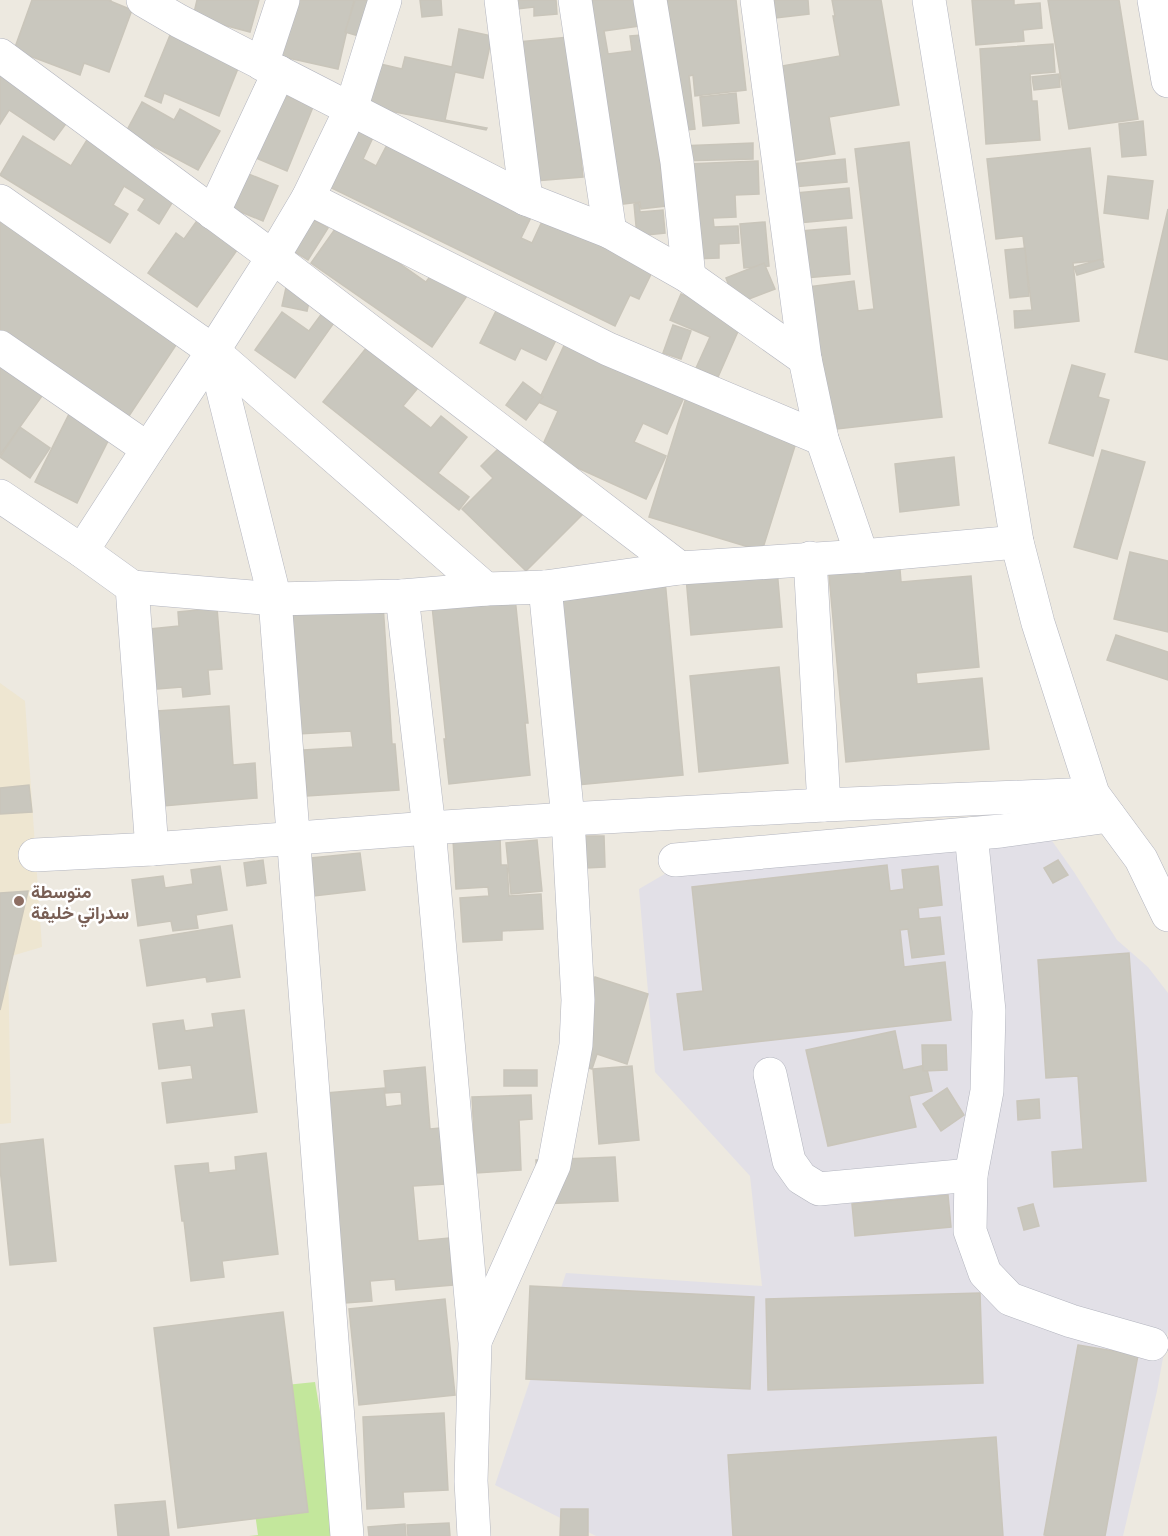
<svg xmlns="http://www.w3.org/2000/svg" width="1168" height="1536" font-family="Commissioner,Vazirmatn,sans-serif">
<rect width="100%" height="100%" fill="#ede9e0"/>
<path fill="#e2e0e7" d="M1050 838 1074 872 1117 940 1148 967 1168 993V1330L1157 1391 1123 1536H596L495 1485 566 1273 762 1286 750 1176 655 1072 639 889 675 868Z"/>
<path fill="#eee6d1" d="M0 683 25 701 42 947 8 957 11 1123 0 1124Z"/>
<path fill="#c3e79c" d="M315 1382 341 1536H249L258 1535 238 1390Z"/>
<g fill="#c9c7be" stroke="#c9c5ba" stroke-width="1.5">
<path d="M32 0H111L110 1 132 10 109 72 84 63 80 75 14 50Z"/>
<path d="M197 0H259L250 32 193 17Z"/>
<path d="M292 0H354L338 69 279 56Z"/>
<path d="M355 0H381L369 39 345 32Z"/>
<path d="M420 0H441L442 15 422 17Z"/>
<path d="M506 0H556L557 14 534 16V7L507 10Z"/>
<path d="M580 0H635L639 26 604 31 608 54 632 51 630 36 642 35 666 206 641 209 640 202 608 206Z"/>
<path d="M654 0H736L746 90 695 96 693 75 689 76 695 129 669 132Z"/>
<path d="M765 0H808L809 14 767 19Z"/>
<path d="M832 0H881L899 105 829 117 835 154 787 162 770 68 840 56 833 16H835Z"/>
<path d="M972 0H1014V5L1040 3 1042 28 1023 30 1024 41 976 45Z"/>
<path d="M1048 0H1119L1138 119 1069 129Z"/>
<path d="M175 23 245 51 219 116 164 93 161 103 145 96Z"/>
<path d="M459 29 492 36 483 78 455 72 445 120 487 128 486 130 354 104 363 60 402 69 405 57 452 67Z"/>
<path d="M569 37 583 177 535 181 518 42Z"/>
<path d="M1053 44 1055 72 1030 74 1032 101H1037L1040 140 986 144 980 49Z"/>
<path d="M0 74 68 121 54 140 9 110 0 124Z"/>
<path d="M1059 74 1060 87 1034 90 1032 77Z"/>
<path d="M256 83 313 107 287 171 230 147Z"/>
<path d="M736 93 739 123 703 126 700 97Z"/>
<path d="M142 102 174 120 180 109 220 131 198 170 126 132Z"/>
<path d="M341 117 375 133 363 159 376 166 390 139 535 209 521 238 532 243 545 215 654 268 639 299 630 295 615 326 311 178Z"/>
<path d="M1143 121 1146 155 1122 157 1119 124Z"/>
<path d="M90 135 180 190 159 224 138 210 145 199 124 186 113 205 128 214 110 243 0 175 23 136 71 166Z"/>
<path d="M909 142 942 417 837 429 835 414 824 415 808 287 854 281 858 311 874 309 855 149Z"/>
<path d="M753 143V159L679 161V146Z"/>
<path d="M1090 148 1103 260 1073 263 1079 321 1015 328 1014 311 1032 310 1023 236 996 239 987 159Z"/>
<path d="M845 159 847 182 793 187 791 164Z"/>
<path d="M758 161 759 194 735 195 736 217 713 218 714 227 738 226 739 243 719 244V258L691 259 687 164Z"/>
<path d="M222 163 278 186 263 221 207 198Z"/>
<path d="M1108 176 1153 181 1148 219 1104 213Z"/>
<path d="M849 188 852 218 798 223 796 193Z"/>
<path d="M639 203 640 212 663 210 665 233 637 236 634 204Z"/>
<path d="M1168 209V360L1135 352Z"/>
<path d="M296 210 328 228 308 260 277 241Z"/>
<path d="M0 211 184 333 129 416 0 330Z"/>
<path d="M201 215 242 243 197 307 148 273 176 233 184 239Z"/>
<path d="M340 222 426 282 437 267 471 290 432 347 311 263Z"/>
<path d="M765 222 769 266 744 268 740 224Z"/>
<path d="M846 227 850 274 805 278 801 231Z"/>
<path d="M1025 248 1029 296 1010 298 1005 250Z"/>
<path d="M1102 259 1104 267 1077 275 1074 267Z"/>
<path d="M764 263 775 289 736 304 726 278Z"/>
<path d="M287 283 312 289 307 311 282 306Z"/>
<path d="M681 294 743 320 718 377 696 368 710 337 670 320Z"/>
<path d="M331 301 343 310 295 378 255 350 282 312 309 331Z"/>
<path d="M497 309 557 338 546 360 521 348 515 360 480 343Z"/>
<path d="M673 325 691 331 681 359 663 353Z"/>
<path d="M375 337 426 378 403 406 431 428 441 416 467 437 438 473 469 497 459 510 323 402Z"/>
<path d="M567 339 686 393 667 434 643 423 634 442 666 456 646 499 540 451 558 411 538 402Z"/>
<path d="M0 355 47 389 0 455Z"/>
<path d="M1072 365 1105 374 1098 397 1109 400 1093 456 1049 443Z"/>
<path d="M523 382 543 397 526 420 506 405Z"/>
<path d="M688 391 800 430 762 551 649 517Z"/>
<path d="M72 408 114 429 77 503 35 482Z"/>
<path d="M20 427 50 448 30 478 0 457Z"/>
<path d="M516 431 591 506 526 571 462 509 493 478 481 466Z"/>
<path d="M1102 450 1145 462 1117 559 1074 547Z"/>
<path d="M954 457 959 505 900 512 895 464Z"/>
<path d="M1130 552 1168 561V632L1114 619Z"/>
<path d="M899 557 901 582 971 576 979 667 916 673 917 684 982 678 989 749 846 762 828 564Z"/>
<path d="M664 569 683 775 566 786 547 579Z"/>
<path d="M777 569 782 627 691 635 686 577Z"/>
<path d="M513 578 528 723H525L530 775 449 784 444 739H446L430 587Z"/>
<path d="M382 588 392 744H395L399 790 307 796 304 750 353 747 351 731 298 734 291 613Z"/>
<path d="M217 608 222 669 208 670 210 694 183 697 182 687 145 690 140 630 179 626 178 612Z"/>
<path d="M1116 635 1168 652V680L1107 660Z"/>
<path d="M779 667 788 763 699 772 690 676Z"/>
<path d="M229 706 233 765 255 763 257 798 163 806 157 711Z"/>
<path d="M29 785 32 812 0 814V788Z"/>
<path d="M585 836H604L605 867 586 868Z"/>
<path d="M500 837 501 865H507L509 896 541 894 543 929 502 931V940L463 942 460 898 489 896 488 887 456 889 453 840Z"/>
<path d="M537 840 542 891 511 894 506 843Z"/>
<path d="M360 853 365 890 305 897 301 859Z"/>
<path d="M263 860 266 883 247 886 244 863Z"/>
<path d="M1058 860 1068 875 1053 883 1044 868Z"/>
<path d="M887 865 890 891 904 889 902 870 938 866 942 905 918 908 919 919 940 917 944 954 912 958 908 929 900 930 904 967 945 962 951 1020 684 1050 677 994 703 991 692 887Z"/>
<path d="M220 866 227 910 196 915 198 928 173 931 171 921 138 926 132 880 163 876 165 888 193 884 191 870Z"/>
<path d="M28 891 0 1010V893Z"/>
<path d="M232 925 240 977 207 982 206 977 147 986 140 940Z"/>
<path d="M1129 953 1146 1181 1054 1187 1052 1152 1083 1149 1078 1076 1046 1078 1038 960Z"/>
<path d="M595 977 648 994 627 1064 597 1054 592 1069 569 1062Z"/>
<path d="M244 1010 257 1112 167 1123 162 1083 193 1079 191 1065 159 1069 153 1024 183 1020 185 1031 214 1027 212 1014Z"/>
<path d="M895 1031 903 1070 926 1065 932 1091 909 1096 916 1127 828 1146 806 1050Z"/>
<path d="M922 1045H946L947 1070 923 1071Z"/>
<path d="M632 1066 639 1140 599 1144 593 1069Z"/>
<path d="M425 1067 430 1129 440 1128 445 1184 413 1186 418 1241 449 1238 453 1285 396 1290 395 1279 370 1281 372 1301 345 1303 326 1093 384 1088 386 1107 402 1105 401 1092 386 1093 384 1071Z"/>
<rect x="504" y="1070" width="33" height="16"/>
<path d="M947 1088 964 1115 941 1131 923 1104Z"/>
<path d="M531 1095 532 1119 519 1120 521 1170 476 1173 472 1097Z"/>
<path d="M1039 1099 1040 1118 1018 1120 1017 1101Z"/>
<path d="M43 1139 56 1261 10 1265 0 1168V1144Z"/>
<path d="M266 1153 278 1254 222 1261 224 1277 191 1281 184 1221H182L175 1166 208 1163 209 1173 236 1170 235 1157Z"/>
<path d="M615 1157 618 1201 538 1204 536 1160Z"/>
<path d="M948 1195 951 1227 855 1236 852 1204Z"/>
<path d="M1033 1204 1039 1226 1024 1230 1018 1208Z"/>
<path d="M530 1286 754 1297 750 1389 526 1379Z"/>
<path d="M980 1293 983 1383 768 1390 766 1299Z"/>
<path d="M445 1299 455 1395 359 1405 349 1309Z"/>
<path d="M283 1312 308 1512 178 1528 154 1328Z"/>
<path d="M1078 1345 1138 1355 1105 1536H1049L1044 1535Z"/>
<path d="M444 1413 448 1490 403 1492 404 1507 367 1509 363 1417Z"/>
<path d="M996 1437 1003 1536H733L728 1455Z"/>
<path d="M165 1501 169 1536H118L115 1505Z"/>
<path d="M561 1509H588V1536H560Z"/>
<path d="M449 1523 450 1536H408L407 1525Z"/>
<path d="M405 1524 406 1536H369L368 1527Z"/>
</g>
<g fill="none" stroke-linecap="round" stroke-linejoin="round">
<g stroke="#b3b5bf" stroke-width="34">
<g id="minor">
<path d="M143 0 179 21 526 199 610 232 689 277 805 359"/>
<path d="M501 0 526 199"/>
<path d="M575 0 610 232"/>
<path d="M650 0 677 162 689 277"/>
<path d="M757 0 805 359 822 439 862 556"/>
<path d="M929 0 1017 542 1038 623 1093 794 1141 859 1168 915"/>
<path d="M1154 0 1168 81"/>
<path d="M0 55 273 257 680 568"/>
<path d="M262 64 283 0"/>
<path d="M308 198 608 349 822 439"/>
<path d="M0 201 213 351 486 589"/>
<path d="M213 213 279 72"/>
<path d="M0 347 148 449"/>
<path d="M213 351 275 599 347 1536"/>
<path d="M0 496 82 551 132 587 152 849"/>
<path d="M82 551 148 449 213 351 273 257 308 198 351 109 385 0"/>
<path d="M810 558 824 805"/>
<path d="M132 587 275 599 402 596 486 589 545 587 680 568 862 556 1017 542"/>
<path d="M402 596 429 828 475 1343 471 1481 474 1536"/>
<path d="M971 834 989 1011 987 1091 971 1175 970 1231 985 1273 1010 1299 1071 1321 1152 1344"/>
<path d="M35 855 152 849 429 828 568 819 824 805 1093 794"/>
<path d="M675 860 1001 831 1109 816"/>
<path d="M770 1074 789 1161 801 1178 819 1189 971 1175"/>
<path d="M476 1339 554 1165 576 1045 578 1000 568 819 545 587"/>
</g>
</g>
<use href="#minor" stroke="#fff" stroke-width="33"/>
</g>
<circle fill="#8d6e63" stroke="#fff" stroke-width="2" cx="19" cy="901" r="6"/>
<g text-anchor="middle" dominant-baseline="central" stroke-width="5" stroke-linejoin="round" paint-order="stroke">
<g font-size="18" font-weight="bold" fill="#785e54" stroke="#fff" text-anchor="start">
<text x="31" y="891">متوسطة<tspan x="31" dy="21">سدراتي خليفة</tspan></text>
</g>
</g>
</svg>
